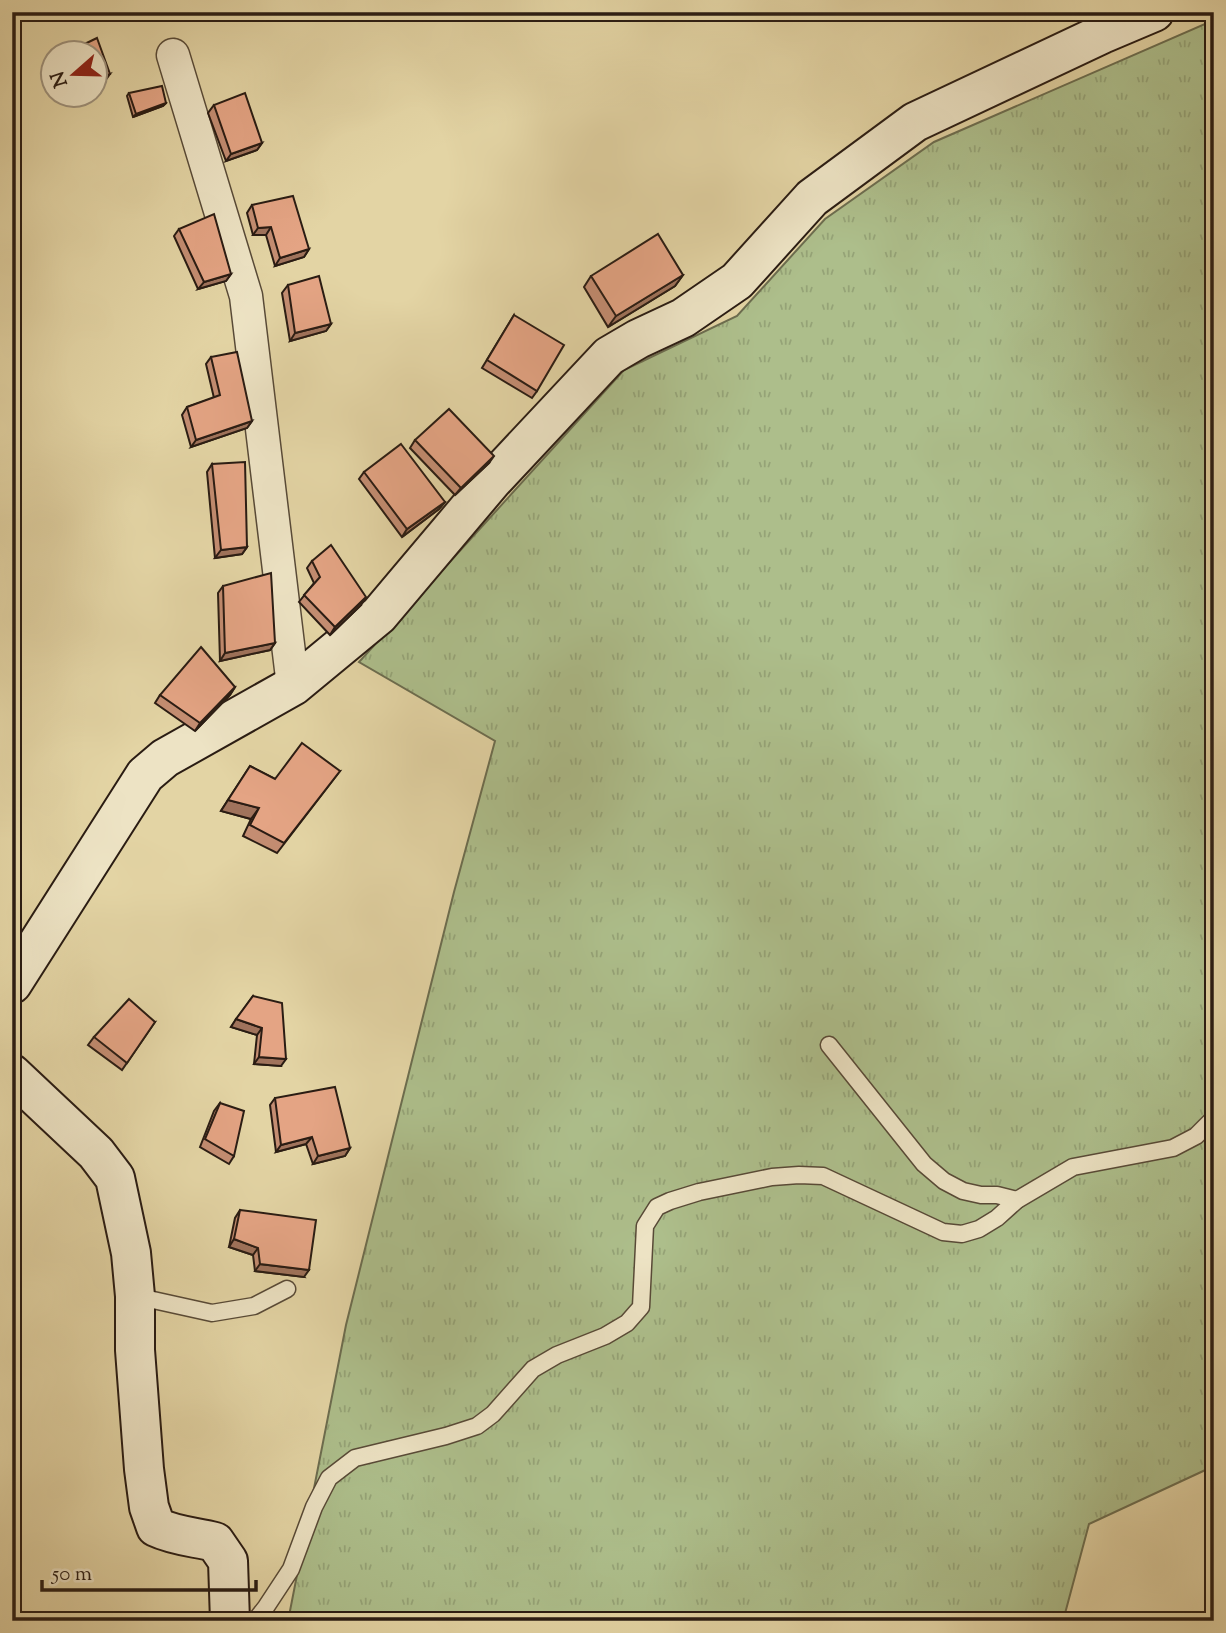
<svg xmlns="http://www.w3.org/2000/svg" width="1226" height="1633" font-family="'Sorts Mill Goudy',serif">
<defs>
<pattern id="grass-tufts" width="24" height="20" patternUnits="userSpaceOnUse" patternTransform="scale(1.75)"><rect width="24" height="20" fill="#adbe8b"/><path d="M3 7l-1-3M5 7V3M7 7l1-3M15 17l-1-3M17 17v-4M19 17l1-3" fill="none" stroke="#95a377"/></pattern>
</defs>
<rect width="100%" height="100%" fill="#e3d4a4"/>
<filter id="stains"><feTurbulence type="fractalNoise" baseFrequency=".00286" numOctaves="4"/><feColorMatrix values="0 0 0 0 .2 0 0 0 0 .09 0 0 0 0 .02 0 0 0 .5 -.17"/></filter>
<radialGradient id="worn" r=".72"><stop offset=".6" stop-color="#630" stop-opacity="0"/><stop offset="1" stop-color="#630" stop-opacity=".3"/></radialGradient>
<path fill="url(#grass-tufts)" stroke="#6c6d4f" stroke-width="2" d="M1214 20V1466L1089 1524 1063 1621H288L346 1325 454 892 495 741 359 662 624 370 737 316 825 219 934 142Z"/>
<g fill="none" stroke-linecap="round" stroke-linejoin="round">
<g stroke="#584a37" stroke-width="19">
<g id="lane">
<path d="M829 1045 924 1164 944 1181 963 1191 981 1195H997L1017 1200"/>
<path d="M135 1296 212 1313 254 1306 287 1289"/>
<path d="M255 1621 266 1607 291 1569 314 1507 329 1478 355 1458 446 1436 477 1426 493 1414 533 1369 557 1355 605 1336 627 1323 641 1307 645 1226 657 1207 670 1201 699 1192 772 1177 799 1175 823 1176 943 1232 962 1234 979 1229 997 1218 1017 1200 1073 1167 1173 1148 1196 1136 1214 1118"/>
</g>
</g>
<g stroke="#584a37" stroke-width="35">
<path id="street" d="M173 55 246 296 293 686"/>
</g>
<g stroke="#2a1c13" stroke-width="42">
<g id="secondary">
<path d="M12 984 145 775 165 758 293 686 379 615 492 481 609 356 638 339 683 318 737 281 812 198 915 122 1102 34 1154 12"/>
<path d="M12 1074 96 1153 115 1178 131 1253 135 1296V1350L144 1469 149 1507 156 1527C175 1536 195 1537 215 1542L228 1561 230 1621"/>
</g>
</g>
<use href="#lane" stroke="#ede3c4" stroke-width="16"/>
<use href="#street" stroke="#ede3c4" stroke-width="32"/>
<use href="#secondary" stroke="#ede3c4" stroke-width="38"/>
</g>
<g fill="#c48d72" stroke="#2a1c13" stroke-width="2">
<path d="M129 93 166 103 163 106 133 117 127 96Z"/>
<path d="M214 105 262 143 257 150 226 161 208 113Z"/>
<path d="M252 205 309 249 304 257 275 266 266 235H253L247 213Z"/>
<path d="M179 229 231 274 226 281 198 289 174 236Z"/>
<path d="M683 275 675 286 608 327 584 287 591 276Z"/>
<path d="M288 285 331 324 326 331 290 341 282 293Z"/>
<path d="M514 315 537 391 532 398 482 368Z"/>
<path d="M211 357 252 421 247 428 191 447 182 415 187 407 214 398 206 364Z"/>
<path d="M415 440 489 463 455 495 410 448Z"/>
<path d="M212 464 247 547 242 554 215 558 207 472Z"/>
<path d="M364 472 445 502 439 509 402 537 359 479Z"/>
<path d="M312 561 361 605 330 635 299 602 314 583 307 568Z"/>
<path d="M223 586 275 643 270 650 220 661 218 593Z"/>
<path d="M235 687 230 695 195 731 155 703 160 695Z"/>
<path d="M250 766 275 779 340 771 277 853 243 836 251 819 221 811Z"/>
<path d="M253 996 281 1066 254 1064 257 1035 231 1027Z"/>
<path d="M155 1022 122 1070 88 1045 94 1037Z"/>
<path d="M275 1098 350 1148 345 1156 313 1164 306 1144 276 1152 270 1105Z"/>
<path d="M220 1103 234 1156 229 1164 200 1147 214 1111Z"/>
<path d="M240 1210 304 1277 255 1271 253 1255 229 1247 235 1218Z"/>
</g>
<g fill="#a0735c" stroke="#2a1c13" stroke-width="2">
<path d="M110 74 105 81 94 86V81Z"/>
<path d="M166 103 163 106 133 117 136 114Z"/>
<path d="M262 143 257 150 226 161 231 154Z"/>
<path d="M271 227 266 235H253L258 228Z"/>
<path d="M309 249 304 257 275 266 280 258Z"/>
<path d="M231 274 226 281 198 289 204 282Z"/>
<path d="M683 275 675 286 608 327 616 316Z"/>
<path d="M331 324 326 331 290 341 295 333Z"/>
<path d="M252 421 247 428 191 447 196 440Z"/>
<path d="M494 456 489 463 455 495 461 488Z"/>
<path d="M445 502 439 509 402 537 407 529Z"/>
<path d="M247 547 242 554 215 558 221 550Z"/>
<path d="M366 597 361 605 330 635 335 627Z"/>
<path d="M275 643 270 650 220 661 225 653Z"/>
<path d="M235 687 230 695 195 731 200 723Z"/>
<path d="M228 800 259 808 251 819 221 811Z"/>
<path d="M236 1019 262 1028 257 1035 231 1027Z"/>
<path d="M259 1057 286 1059 281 1066 254 1064Z"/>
<path d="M312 1137 306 1144 276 1152 281 1145Z"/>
<path d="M350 1148 345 1156 313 1164 318 1156Z"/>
<path d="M234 1239 258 1248 253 1255 229 1247Z"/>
<path d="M260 1264 309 1270 304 1277 255 1271Z"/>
</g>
<g fill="#e4a484" stroke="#2a1c13" stroke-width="2">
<path d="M97 38 110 74 94 81V52H68Z"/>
<path d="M162 86 166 103 136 114 129 93Z"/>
<path d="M245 93 262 143 231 154 214 105Z"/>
<path d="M293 196 309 249 280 258 271 227 258 228 252 205Z"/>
<path d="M214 214 231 274 204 282 179 229Z"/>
<path d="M658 234 683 275 616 316 591 276Z"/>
<path d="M319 276 331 324 295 333 288 285Z"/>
<path d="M514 315 564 345 537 391 487 360Z"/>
<path d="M237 352 252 421 196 440 187 407 220 395 211 357Z"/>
<path d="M449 409 494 456 461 488 415 440Z"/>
<path d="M401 444 445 502 407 529 364 472Z"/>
<path d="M245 462 247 547 221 550 212 464Z"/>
<path d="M331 545 366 597 335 627 304 595 320 577 312 561Z"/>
<path d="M271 573 275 643 225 653 223 586Z"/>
<path d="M201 647 235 687 200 723 160 695Z"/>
<path d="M302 743 340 771 284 843 250 825 259 808 228 800 250 766 275 779Z"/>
<path d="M253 996 282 1003 286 1059 259 1057 262 1028 236 1019Z"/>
<path d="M129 999 155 1022 127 1063 94 1037Z"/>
<path d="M335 1087 350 1148 318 1156 312 1137 281 1145 275 1098Z"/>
<path d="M220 1103 244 1111 234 1156 205 1139Z"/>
<path d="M240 1210 316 1220 309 1270 260 1264 258 1248 234 1239Z"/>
</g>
<rect width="1226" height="1633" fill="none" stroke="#e3d4a4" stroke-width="42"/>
<rect x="14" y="14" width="1198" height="1605" fill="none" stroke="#2a1c13" stroke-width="3.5"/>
<rect x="21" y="21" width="1184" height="1591" fill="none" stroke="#2a1c13" stroke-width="2"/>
<g transform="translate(74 74) rotate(250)"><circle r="33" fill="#ede3c4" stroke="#9f937d" stroke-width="2"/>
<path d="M0-5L12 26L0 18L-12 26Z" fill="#8f2418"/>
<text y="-10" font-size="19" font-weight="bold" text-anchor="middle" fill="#2a1c13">N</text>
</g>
<path d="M42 1580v10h214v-10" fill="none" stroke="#2a1c13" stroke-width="3.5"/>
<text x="52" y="1580" font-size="21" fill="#2a1c13" stroke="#ede3c4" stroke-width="5" paint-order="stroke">50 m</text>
<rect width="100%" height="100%" filter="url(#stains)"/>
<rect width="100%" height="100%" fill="url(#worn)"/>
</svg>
